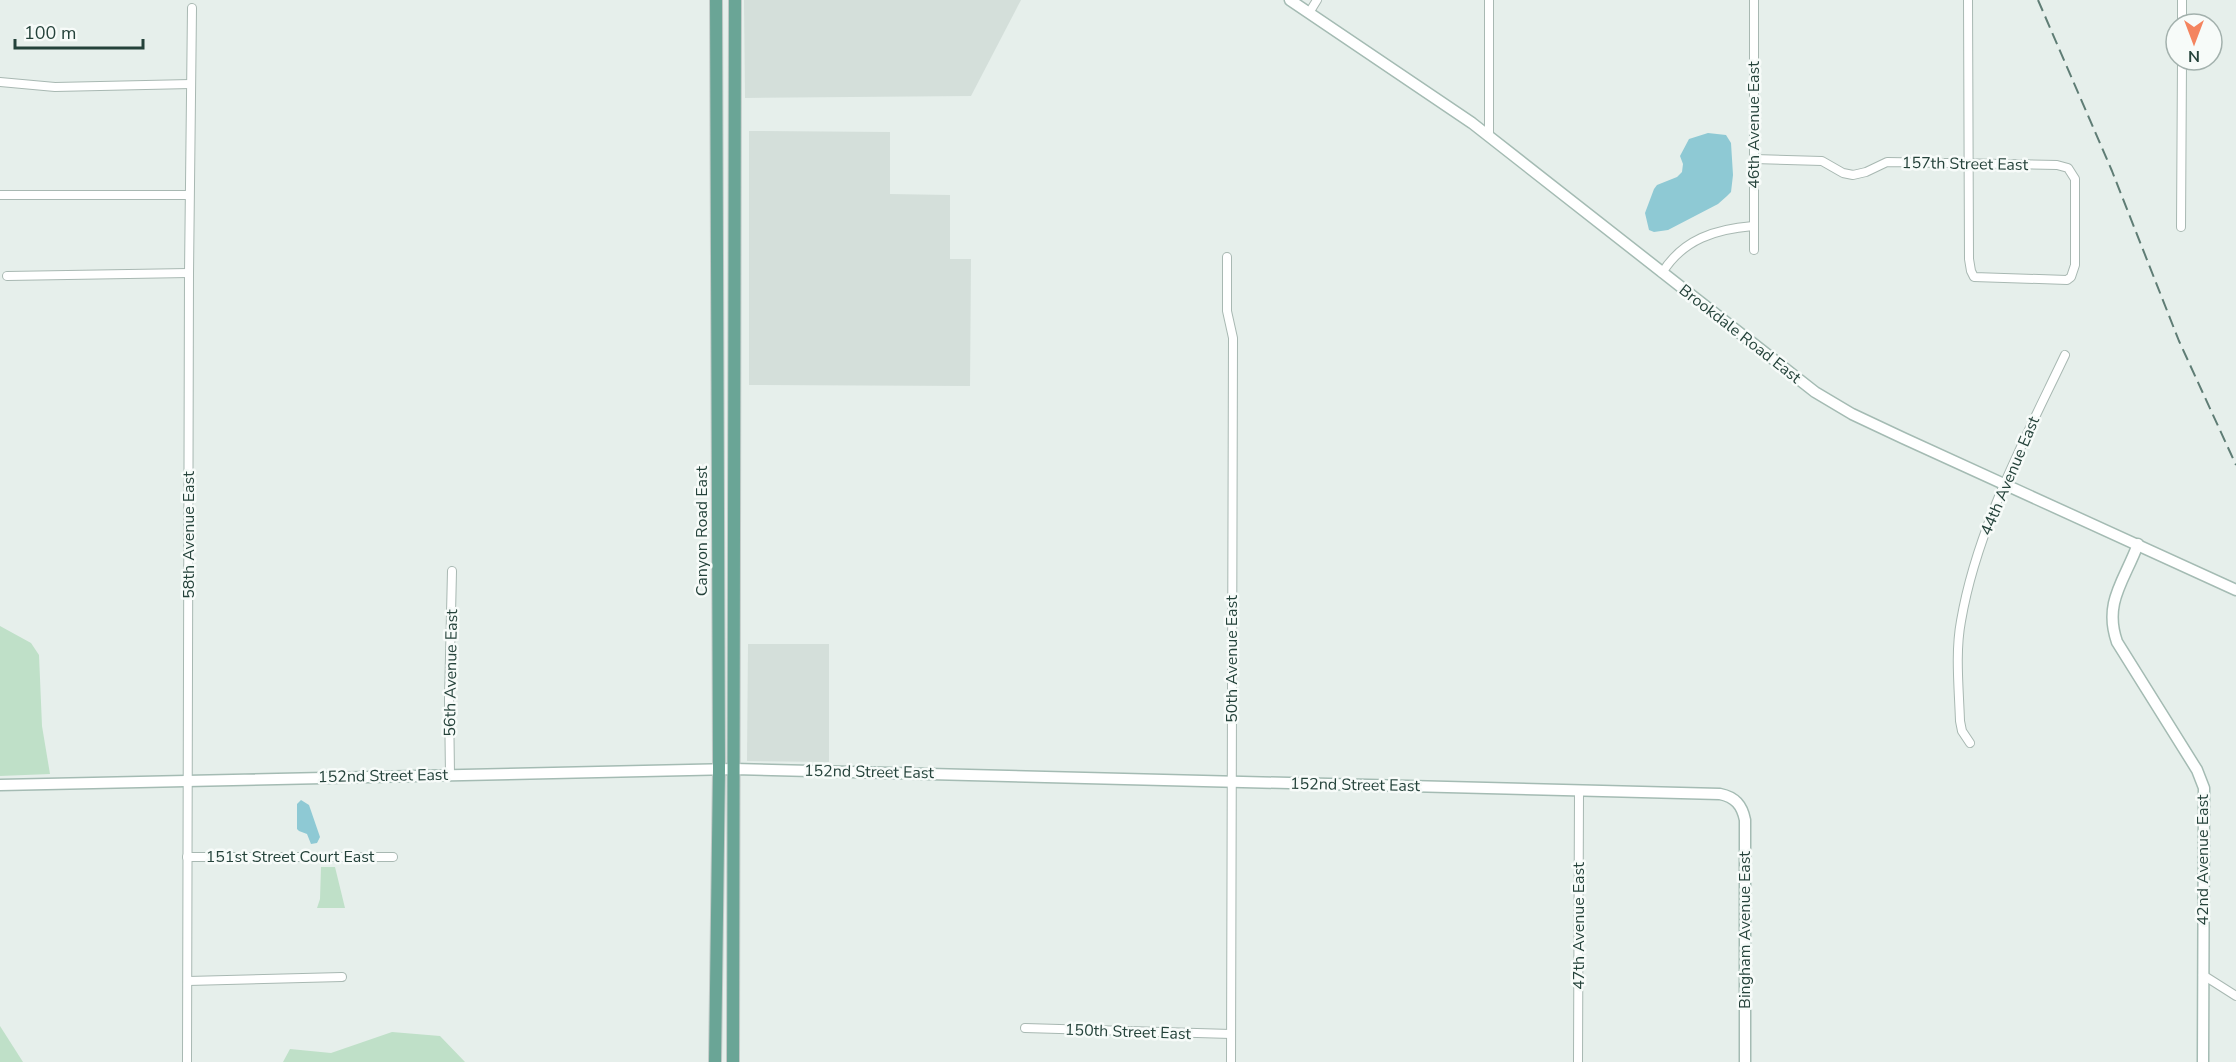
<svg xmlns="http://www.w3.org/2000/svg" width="2236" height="1062" font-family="'Nunito Sans',sans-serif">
<rect width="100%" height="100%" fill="#e6efeb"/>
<g fill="#d4dfda">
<path d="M744 0H1021L971 96 745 98Z"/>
<path d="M749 131 890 132V194L950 195V259H971L970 386 749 385Z"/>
<path d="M748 644H829V762L747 761Z"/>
</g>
<g fill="#bfe0c8">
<path d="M0 626 31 643 39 655 42 726 50 774 0 776Z"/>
<path d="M321 867H335L345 908H317L320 899Z"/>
<path d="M0 1026 23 1062H0Z"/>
<path d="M392 1032 440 1036 465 1062H283L290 1049 331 1053Z"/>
</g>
<g fill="#8ec9d4">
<path d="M1708 133 1726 135 1731 143 1733 175 1731 192 1727 196 1718 204 1668 230 1654 232 1649 230 1645 213 1654 189 1657 185 1677 177 1682 172 1683 164 1680 156 1689 139Z"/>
<path d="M301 800 309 805 320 837 317 843 311 844 307 834 299 831 297 829V804Z"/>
</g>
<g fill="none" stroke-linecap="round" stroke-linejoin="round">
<g stroke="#a8b8b2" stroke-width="10">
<g id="street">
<path d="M1754 0V250"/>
<path d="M1309 13 1317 0"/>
<path d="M2182 24V0"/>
<path d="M0 82 55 87 191 84"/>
<path d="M1489 136V0"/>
<path d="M1754 159 1822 161 1843 173 1853 175 1866 172 1887 162 2057 165 2068 168 2075 179V265L2071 277 2067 280 1974 277 1971 271 1969 259 1968 0"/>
<path d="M0 195H189"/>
<path d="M2181 227 2182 60"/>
<path d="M1227 257V311L1233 338 1231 1062"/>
<path d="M1662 273C1683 239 1716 229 1753 226"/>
<path d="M7 276 189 273"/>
<path d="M1970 743 1962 731 1960 721C1959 689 1955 653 1961 621 1977 528 2025 439 2065 355"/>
<path d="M450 775 449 699 452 571"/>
<path d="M187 857H393"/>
<path d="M2203 975 2236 996"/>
<path d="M188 981 342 977"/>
<path d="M1025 1028 1231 1034"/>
<path d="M187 1062 189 273 192 8"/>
<path d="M1578 1062 1579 790"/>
</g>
</g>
<g stroke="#a4bbb3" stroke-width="13">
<g id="secondary">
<path d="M1290 0 1472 123 1815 392 1852 414 1903 438 2236 590"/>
<path d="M2138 544C2125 580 2103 602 2117 642L2197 770 2204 788 2203 1062"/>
<path d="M0 785 734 769 1720 794C1735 797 1742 805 1745 820V1062"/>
</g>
</g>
<g stroke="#c2cac8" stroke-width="14">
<g id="primary">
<path d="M715 1062 719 769 716 0"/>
<path d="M733 1062 735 0"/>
</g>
</g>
<use href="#street" stroke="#fff" stroke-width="8"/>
<use href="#secondary" stroke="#fff" stroke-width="10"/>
<use href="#primary" stroke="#6aa596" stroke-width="12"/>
<path stroke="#5f7d75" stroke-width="2" stroke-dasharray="12 6" stroke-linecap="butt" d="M2038 0 2112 171 2179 341 2236 465"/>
</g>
<g text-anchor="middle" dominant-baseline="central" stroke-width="5" stroke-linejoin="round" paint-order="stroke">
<g font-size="16" fill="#24423a" stroke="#f7fbf9">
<text transform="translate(1754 125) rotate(-90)">46th Avenue East</text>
<text transform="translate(1965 164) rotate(1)">157th Street East</text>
<text transform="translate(1740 334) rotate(38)">Brookdale Road East</text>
<text transform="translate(2010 476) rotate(-67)">44th Avenue East</text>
<text transform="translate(702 531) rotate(-90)">Canyon Road East</text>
<text transform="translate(189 535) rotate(-90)">58th Avenue East</text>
<text transform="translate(1232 659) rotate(-90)">50th Avenue East</text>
<text transform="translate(451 673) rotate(-89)">56th Avenue East</text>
<text transform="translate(869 772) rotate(1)">152nd Street East</text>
<text transform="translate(383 776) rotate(-1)">152nd Street East</text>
<text transform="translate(1355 785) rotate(1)">152nd Street East</text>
<text x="290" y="857">151st Street Court East</text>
<text transform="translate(2203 860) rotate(-90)">42nd Avenue East</text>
<text transform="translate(1579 926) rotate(-90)">47th Avenue East</text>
<text transform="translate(1745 930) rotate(-90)">Bingham Avenue East</text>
<text transform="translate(1128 1032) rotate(2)">150th Street East</text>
</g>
</g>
<g transform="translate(2194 42) rotate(180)"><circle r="28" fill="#f7fbf9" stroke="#a3b1ad" stroke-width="1.5"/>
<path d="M0-4.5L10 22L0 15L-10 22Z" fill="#f4845f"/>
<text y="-9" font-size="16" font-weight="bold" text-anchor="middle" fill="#24423a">N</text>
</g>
<path d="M15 39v9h128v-9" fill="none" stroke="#24423a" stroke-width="3"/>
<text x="24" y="39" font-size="18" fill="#24423a" stroke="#f7fbf9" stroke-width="4.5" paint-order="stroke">100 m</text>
</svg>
